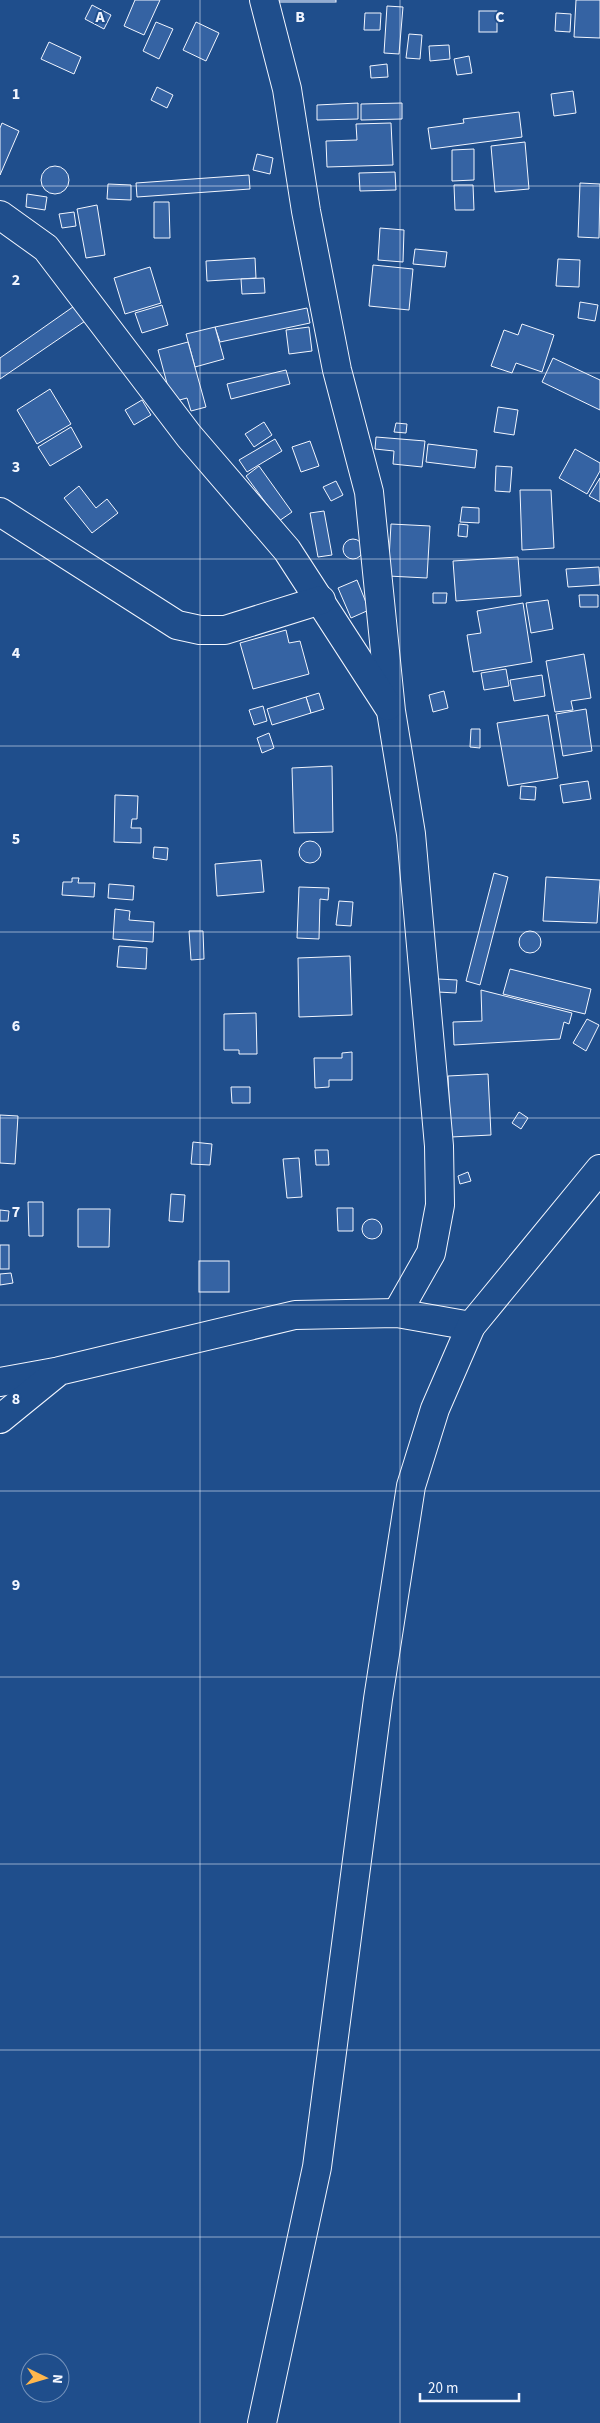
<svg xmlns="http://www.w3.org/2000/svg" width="600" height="2423" font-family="'Source Sans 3',sans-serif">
<rect width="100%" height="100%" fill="#1f4e8c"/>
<g fill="#3563a3" stroke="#f2f6ff">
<path d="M135 0H160L144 35 124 26Z"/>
<rect x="271" y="0" width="65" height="2"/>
<path d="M576 0H600V38L574 37Z"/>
<path d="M92 5 111 15 104 29 85 19Z"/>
<path d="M387 6 403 7 399 54 384 53Z"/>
<rect x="479" y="11" width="18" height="21"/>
<path d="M365 13H381L380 30H364Z"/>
<path d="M556 13 571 14 570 32 555 31Z"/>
<path d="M156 22 173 29 159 59 143 51Z"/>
<path d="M196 22 219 33 206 61 183 50Z"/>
<path d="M409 34 422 35 420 59 406 58Z"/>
<path d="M49 42 81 57 74 74 41 59Z"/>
<path d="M449 45 450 59 430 61 429 46Z"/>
<path d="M469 56 472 73 457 75 454 59Z"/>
<path d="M387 64 388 77 371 78 370 66Z"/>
<path d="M157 87 173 95 167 108 151 100Z"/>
<path d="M573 91 576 113 554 116 551 94Z"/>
<path d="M358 103V119L317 120V105Z"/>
<path d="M402 103V119L361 120V104Z"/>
<path d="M519 112 522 137 431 149 428 128 464 123 463 119Z"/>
<path d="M2 123 19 131 0 175V128Z"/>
<path d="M391 123 393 165 327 167 326 141 357 140 356 124Z"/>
<path d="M525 142 529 189 495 192 491 146Z"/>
<path d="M474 149V180L452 181V150Z"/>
<path d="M257 154 273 158 270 174 253 170Z"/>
<circle cx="55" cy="180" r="14"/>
<path d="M395 172 396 190 360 191 359 173Z"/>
<path d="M249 175 250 189 137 197 136 183Z"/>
<path d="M580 183 600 184 599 238 578 237Z"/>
<path d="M108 184 131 185V200L107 199Z"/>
<path d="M454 185H473L474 210H455Z"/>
<path d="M27 194 47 197 45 210 26 207Z"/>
<path d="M154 202H169L170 238H154Z"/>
<path d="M97 205 105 255 86 258 77 209Z"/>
<path d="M74 212 76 226 62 228 59 214Z"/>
<path d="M380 228 404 230 403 262 378 260Z"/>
<path d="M415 249 447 252 445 267 413 264Z"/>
<path d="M255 258 256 278 207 281 206 261Z"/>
<path d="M558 259 580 260 579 287 556 286Z"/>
<path d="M373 265 413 269 409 310 369 306Z"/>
<path d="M150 267 161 303 125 314 114 278Z"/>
<path d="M264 278 265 293 242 294 241 279Z"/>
<path d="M80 302 91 317 0 379V358Z"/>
<path d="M580 302 598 305 595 321 578 318Z"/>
<path d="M162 305 168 325 142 333 135 313Z"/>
<path d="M307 308 310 323 220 342 215 327Z"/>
<path d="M522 324 554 335 542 372 516 363 512 373 491 366 504 330 518 335Z"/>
<path d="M215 327 224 359 195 367 186 334Z"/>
<path d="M309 327 312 351 289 354 286 330Z"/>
<path d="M188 342 206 407 191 411 187 398 172 402 158 350Z"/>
<path d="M553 358 600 380V410L542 382Z"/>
<path d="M286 370 290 384 231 399 227 384Z"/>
<path d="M50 389 71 424 37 444 17 410Z"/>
<path d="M142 400 151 415 134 425 125 410Z"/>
<path d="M498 407 518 410 514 435 494 432Z"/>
<path d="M264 422 272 435 254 447 245 434Z"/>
<path d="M396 423 407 424 406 433 394 432Z"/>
<path d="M71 427 82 447 50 466 38 447Z"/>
<path d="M376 437 425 441 422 467 393 464 394 451 375 449Z"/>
<path d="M275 439 282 451 247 472 239 460Z"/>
<path d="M310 441 319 466 301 472 292 447Z"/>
<path d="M428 444 477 450 475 468 426 462Z"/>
<path d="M575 449 600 463V471L587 494 559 478Z"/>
<path d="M259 466 292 512 279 521 246 476Z"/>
<path d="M496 466 512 467 510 492 495 491Z"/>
<path d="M600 478V502L589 496Z"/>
<path d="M336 481 343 495 331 501 323 487Z"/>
<path d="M79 486 96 508 107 499 118 513 92 533 64 498Z"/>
<path d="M520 490H551L554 548 522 550Z"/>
<path d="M462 507 479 508V523L460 522Z"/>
<path d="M324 511 332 555 318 557 310 513Z"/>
<path d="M391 524 430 526 427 578 388 576Z"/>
<path d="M459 524 468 525 467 537 458 536Z"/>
<circle cx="353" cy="549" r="10"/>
<path d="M518 557 521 596 456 601 453 561Z"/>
<path d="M599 567 600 585 568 587 566 569Z"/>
<path d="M357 580 369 610 351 618 338 588Z"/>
<path d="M433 593H447L446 603H433Z"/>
<path d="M579 595H598V607H580Z"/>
<path d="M548 600 553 629 531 633 526 603Z"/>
<path d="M523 603 532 662 473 672 467 635 481 633 477 611Z"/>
<path d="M286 630 289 643 300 641 309 674 253 689 240 643Z"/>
<path d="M584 654 591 698 571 701 573 710 555 712 546 661Z"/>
<path d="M506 669 509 686 484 690 481 673Z"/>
<path d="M542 675 545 696 514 701 510 680Z"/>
<path d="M444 691 448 708 433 712 429 695Z"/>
<path d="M319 693 324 709 311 713 306 697Z"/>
<path d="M306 697 311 713 272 725 267 709Z"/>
<path d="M263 706 267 721 254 725 249 710Z"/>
<path d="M586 709 592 751 563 756 556 714Z"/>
<path d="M548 715 558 778 508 786 497 723Z"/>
<path d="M471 729H480V748L470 747Z"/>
<path d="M269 733 274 748 262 753 257 738Z"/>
<path d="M332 766 333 832 294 833 292 768Z"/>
<path d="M588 781 591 799 563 803 560 785Z"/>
<path d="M521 786 536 787 535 800 520 799Z"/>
<path d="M115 795 138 796 137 819H132L131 828H141V843L114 842Z"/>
<circle cx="310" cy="852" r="11"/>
<path d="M154 847 168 848 167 860 153 858Z"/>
<path d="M261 860 264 892 217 896 215 864Z"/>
<path d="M494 873 508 877 480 985 466 981Z"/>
<path d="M546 877 600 880 597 923 543 921Z"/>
<path d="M72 878H79L78 883H95L94 897 62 895 63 882H72Z"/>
<path d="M109 884 134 886 133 900 108 898Z"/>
<path d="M299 887 329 888 328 900 320 899 319 939 297 938Z"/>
<path d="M339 901 353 902 351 926 336 925Z"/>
<path d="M115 909 130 911 129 920 154 922 153 942 113 939Z"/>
<path d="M189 931H203L204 959 191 960Z"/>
<circle cx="530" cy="942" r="11"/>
<path d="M119 946 147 948 146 969 117 967Z"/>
<path d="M350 956 352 1015 299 1017 298 958Z"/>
<path d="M510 969 591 989 585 1014 503 994Z"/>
<path d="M438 979 457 980 456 993 438 992Z"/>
<path d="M481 990 572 1013 569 1024 564 1022 560 1039 454 1045 453 1022 482 1021Z"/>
<path d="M256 1013 257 1054H239V1050H224V1014Z"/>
<path d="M587 1019 599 1025 586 1051 573 1043Z"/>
<path d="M352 1052V1080H329V1087L315 1088 314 1058H342V1053Z"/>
<path d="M488 1074 491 1135 451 1137 448 1076Z"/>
<path d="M231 1087H250V1103H232Z"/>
<path d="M519 1112 528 1118 521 1129 512 1123Z"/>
<path d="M0 1115 18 1116 15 1164 0 1163Z"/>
<path d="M193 1142 212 1144 210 1165 191 1164Z"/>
<path d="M315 1150H328L329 1165H316Z"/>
<path d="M299 1158 302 1197 287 1198 283 1159Z"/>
<path d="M468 1172 471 1181 460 1184 458 1176Z"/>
<path d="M171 1194 185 1195 183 1222 169 1221Z"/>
<path d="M28 1202H43V1236H29Z"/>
<path d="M337 1208H353V1231H338Z"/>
<path d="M78 1209H110L109 1247H78Z"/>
<path d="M0 1210 9 1211 8 1221H0Z"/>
<circle cx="372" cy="1229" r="10"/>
<rect x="0" y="1245" width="9" height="24"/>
<rect x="199" y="1261" width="30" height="31"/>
<path d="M11 1273 13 1283 0 1285V1274Z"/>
</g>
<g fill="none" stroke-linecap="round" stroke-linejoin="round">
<g stroke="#f2f6ff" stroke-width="30">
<g id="street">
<path d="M264 0 287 89 306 211 337 370 369 492 391 711 411 834 439 1146 440 1205 431 1253 397 1313"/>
<path d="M0 215 46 248 189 436 287 550 388 706"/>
<path d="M0 512 177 625 200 630H225L321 600"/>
<path d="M0 1382 55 1372"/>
<path d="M0 1419 59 1371 295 1315 397 1313 471 1326"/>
<path d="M262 2423 317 2167 378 1699 411 1486 435 1409 471 1326 600 1169"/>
</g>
</g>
<use href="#street" stroke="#1f4e8c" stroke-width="28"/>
</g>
<path fill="none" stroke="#f2f6ff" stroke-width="1" stroke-opacity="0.55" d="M200 0V2423M400 0V2423M0 186H600M0 373H600M0 559H600M0 746H600M0 932H600M0 1118H600M0 1305H600M0 1491H600M0 1677H600M0 1864H600M0 2050H600M0 2237H600"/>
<g font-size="16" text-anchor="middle" font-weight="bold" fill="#f2f6ff" stroke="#1f4e8c" stroke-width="4" stroke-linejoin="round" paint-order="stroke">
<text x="100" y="22">A</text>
<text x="300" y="22">B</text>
<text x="500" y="22">C</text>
<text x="16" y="99">1</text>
<text x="16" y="285">2</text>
<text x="16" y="472">3</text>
<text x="16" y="658">4</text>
<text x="16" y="844">5</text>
<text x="16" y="1031">6</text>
<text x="16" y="1217">7</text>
<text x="16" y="1404">8</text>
<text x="16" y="1590">9</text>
</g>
<g transform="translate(45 2378) rotate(95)"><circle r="24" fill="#1f4e8c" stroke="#7391ba"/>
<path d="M0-4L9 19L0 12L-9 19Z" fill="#ffb74d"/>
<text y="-8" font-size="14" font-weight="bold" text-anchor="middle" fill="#f2f6ff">N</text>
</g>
<path d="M420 2393v8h99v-8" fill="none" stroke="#f2f6ff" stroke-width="2.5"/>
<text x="428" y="2393" font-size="15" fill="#f2f6ff" stroke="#1f4e8c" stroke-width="4" paint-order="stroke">20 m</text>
</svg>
